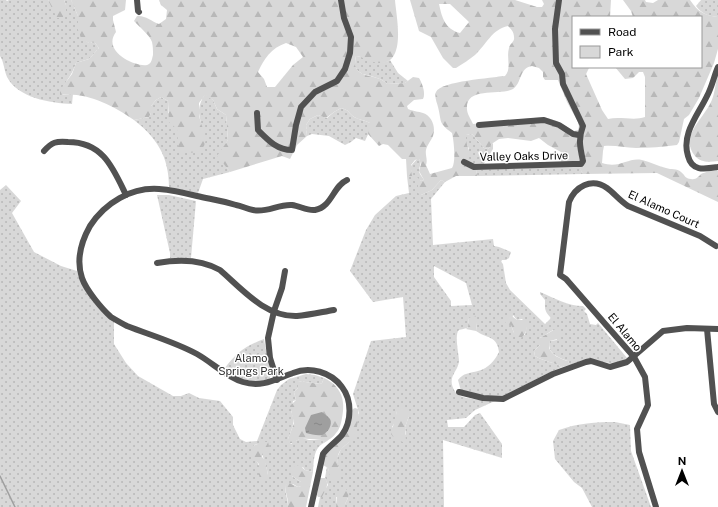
<svg xmlns="http://www.w3.org/2000/svg" width="718" height="507" font-family="'Public Sans',sans-serif">
<defs>
<pattern id="green-dots" width="8" height="8" patternUnits="userSpaceOnUse"><rect width="8" height="8" fill="#d8d8d8"/><path d="M2 2h.1M6 6h.1" fill="none" stroke="#b8b8b8" stroke-width="1.8" stroke-linecap="round"/></pattern>
<pattern id="forest-firs" width="22" height="20" patternUnits="userSpaceOnUse"><rect width="22" height="20" fill="#d8d8d8"/><path d="M5 1l3.5 6h-7zM16 11l3.5 6h-7z" fill="#b8b8b8"/></pattern>
<pattern id="water-ripples" width="26" height="14" patternUnits="userSpaceOnUse"><rect width="26" height="14" fill="#9f9f9f"/><path d="M2 4q2-2 4 0t4 0M15 11q2-2 4 0t4 0" fill="none" stroke="#878787"/></pattern>
</defs>
<rect width="100%" height="100%" fill="#fff"/>
<g fill="url(#green-dots)" fill-rule="evenodd">
<path d="M0 0H6L7 1 9 0H48L51 4 66 5 64 0H71L78 16V24L87 42 95 43 99 48 89 59 76 63C72 76 64 82 60 95L73 94 72 104C50 103 18 98 7 77 4 70 4 62 0 56Z"/>
<path d="M701 0H718V17C708 16 702 14 696 6Z"/>
<path d="M356 56C369 57 376 67 390 60L398 73 408 81 405 83 387 84C375 71 350 81 356 56Z"/>
<path d="M205 94 213 100 217 109 226 115 228 140 223 148V162L230 172 203 179 198 193 169 187C169 157 157 138 134 120L149 117 151 113V106L156 100 161 97 168 101V113L202 126C198 113 197 107 205 94Z"/>
<path d="M341 108C351 111 348 113 354 117 359 120 365 120 370 123V130L365 141 356 138 351 142 345 145 329 136 312 134 307 136 306 125 310 119 318 115 327 118 334 112Z"/>
<path d="M472 134 484 148 488 149 493 143V149L483 165 473 164 467 162 469 149 466 142V135Z"/>
<path d="M417 159H419C423 165 417 168 420 174 421 176 423 178 424 180L421 181 418 179V192L421 195 432 190 441 180 445 182 431 199 433 245 493 239 494 246 499 247 511 252 509 258 506 260H502L501 262 503 264 506 283 510 290 545 324 551 318C544 311 545 309 545 300L540 294V292C554 298 568 306 583 306L586 309 584 311 587 314 590 324 596 325 598 323 627 358C611 367 605 361 589 360 583 359 576 363 570 365L568 361C559 358 546 353 550 341L557 340 553 330 540 338V345L534 351 535 356C543 361 556 363 562 367L542 376 504 396 492 397 461 391 458 380C463 373 470 373 478 371 489 368 495 360 499 352 497 335 487 339 476 331L477 323 469 318 468 327C466 329 461 329 459 330 454 334 459 355 459 361 458 373 445 377 456 393 462 400 486 400 495 401L475 410 466 418 447 420 448 427H464L475 415 480 413 502 444V458L443 440 444 507H345V504L348 498 336 497V507H318L320 497 328 485 325 478 327 466 330 474 339 472 337 458 341 449 349 442 359 413 353 394 371 341 406 337 403 297 373 302 350 271 366 230 375 215 396 196 409 193 407 176H411L412 173 410 167ZM434 266 466 283 472 305 451 306V301L434 277ZM513 315 517 320 522 319 527 325 525 335 514 333 511 325ZM397 411 409 416 405 427 406 435 392 427 395 422Z"/>
<path d="M579 166 583 174 477 176 476 170Z"/>
<path d="M6 185 21 201 12 213 34 252 61 266 77 271 80 280 114 321V344L126 363 138 376 173 396H181L189 393 199 398 220 401 233 417V425L240 439 246 442 257 441 277 390 281 385 289 379 306 374 315 375 324 378 322 383 320 384 298 381V388L294 392 296 400 293 401 291 411C296 422 292 428 288 439L291 444 295 441 302 438 309 440H323L324 443C313 448 314 462 313 472L305 470 303 467 292 476 301 482V486L298 487 293 484 285 485C285 493 288 499 288 507H0V190ZM258 444C262 455 266 462 268 475H259C260 470 260 465 256 461L254 445Z"/>
<path d="M157 195H169L196 201 191 258H170V253Z"/>
<path d="M264 339C265 347 272 373 270 378 256 387 236 377 224 369 236 353 245 346 264 339Z"/>
<path d="M615 422 630 425 631 451 651 507H592L582 488 574 482 555 459 553 441 559 430C578 423 596 422 615 422Z"/>
</g>
<g fill="url(#forest-firs)" fill-rule="evenodd">
<path d="M48 0H64L66 5V13L62 18H57Z"/>
<path d="M71 0H126L125 10 113 16V20L116 32C100 53 142 70 149 64 152 62 152 58 153 55 153 51 153 46 152 42 149 34 140 28 134 21L137 16C145 15 151 21 159 24L166 19 167 10 161 5 159 0H395C396 15 407 63 380 63 371 63 365 57 356 56 350 81 376 72 387 84L405 83 413 77 419 78C422 83 426 93 423 99L414 100 407 106 408 109C415 112 418 111 423 113 432 116 436 127 433 136 431 141 427 145 426 150 425 155 428 160 426 165L430 174 452 168C456 162 454 141 452 133 438 122 442 123 438 107 437 103 434 96 436 92 441 81 492 78 505 76 512 68 506 58 509 48 510 43 515 42 514 37 514 32 511 29 508 26 492 29 486 45 475 55 469 60 462 64 456 68H453L443 58 431 37 419 31 410 0H515L537 7H542L544 4 542 0H611L610 17H573V67H592L589 68 586 74 602 110 608 119C620 116 634 121 645 117V77L643 72H639L633 78 625 79 615 67H701V17H633L631 11 623 0H645L646 2 653 3 658 0H690C698 12 704 15 718 17V49L714 63 699 98 689 115 684 119 679 142 677 145C663 147 649 148 636 148 625 148 615 145 604 146L603 151 602 163C620 169 628 157 642 160 650 162 658 166 666 168 671 170 677 168 681 172 685 175 685 179 691 179 696 180 698 177 701 174 705 172 712 171 717 170L718 171V202L657 173 583 174 579 167 561 162V152L548 145 539 138 531 141 508 138 499 139 493 143 488 149 484 148 472 134 466 135C466 152 474 148 465 166L476 170 477 176H456L445 182 441 180 432 190 421 195H419L418 192V183L413 180 414 178 417 177 421 181 424 180 419 171 421 164 419 159 415 160 411 165 412 176H407L406 159H402L388 145 383 144 379 146 368 134 370 123C365 120 359 120 354 117 348 113 351 111 341 108L334 112 326 118 318 115 310 119 306 125 307 136 297 145 290 159 282 156 230 172 223 163 219 161 217 156 228 140 226 115 217 109 213 100 205 95 199 103V116L206 139 204 146 198 152 188 153 179 151 177 129 169 122 168 101 161 97 156 100 151 106V113L149 117 134 120C112 105 87 92 60 95V90L72 74 76 63 89 59 99 48 95 43 87 42 81 38 78 30V16ZM439 4H450L469 22 460 33C445 29 442 18 439 4ZM286 43 296 47 303 57 293 65 275 87H267L264 79 258 72C264 59 271 48 286 43ZM532 66 539 68 543 72V77L545 80H558L567 102 578 122 579 126 578 130 574 131 557 121 544 117 473 124C471 119 467 114 467 109 465 86 501 96 513 89 522 83 519 68 532 66Z"/>
<path d="M718 74V161C709 162 701 163 695 156 680 137 701 121 710 104 715 95 715 84 718 74Z"/>
<path d="M509 314 517 320H527C528 327 526 337 518 339L516 338 511 325 506 324 504 319Z"/>
<path d="M475 315 477 323 476 331 466 329 468 327 469 318Z"/>
<path d="M557 328 561 330V338L550 341 549 348C552 355 560 359 568 361L570 365 562 367C556 363 543 361 535 356L534 351 540 345V338Z"/>
<path d="M324 378C341 386 346 400 342 418 341 423 340 429 336 433 333 438 328 440 324 443L322 440C314 440 299 436 294 443H288V439L294 423 290 406 296 400 294 392 298 388V381L320 384 322 383Z"/>
<path d="M355 408 358 409C359 414 357 432 354 437 349 444 341 446 338 455 336 464 342 472 339 480L334 481 330 478 328 468 323 465 326 452 350 426 353 409Z"/>
<path d="M402 408 407 409 409 416 405 427 406 442C399 442 395 440 391 434L397 411Z"/>
<path d="M264 442H268L269 446 267 451 262 454V457L265 460 268 475 264 479H260L259 475V464C250 456 251 458 252 446Z"/>
<path d="M299 465 305 470 313 472 306 507H288C289 499 285 493 285 485L289 483 298 487 301 486V482L292 476 290 472 295 466Z"/>
<path d="M320 478H325C330 485 325 490 322 497H318L317 495Z"/>
<path d="M345 488C351 493 348 499 345 504V507H336L337 494 341 490Z"/>
</g>
<path fill="url(#water-ripples)" d="M322 412C324 414 328 416 330 419 333 424 328 433 322 435 317 436 311 434 306 433L305 428 311 415Z"/>
<g fill="none" stroke-linecap="round" stroke-linejoin="round">
<path stroke="#9f9f9f" stroke-width="1.5" d="M0 476 15 507"/>
<g stroke="#515151" stroke-width="6">
<path d="M137 0 138 11 139 12"/>
<path d="M718 67C714 76 712 87 707 96 698 115 681 134 688 156 692 172 705 169 718 167"/>
<path d="M257 113 258 130C268 140 277 150 292 150L296 125 301 107 315 92 337 81 345 69 350 53 351 37 344 18 341 0"/>
<path d="M479 125 544 120 559 125 573 134 579 135"/>
<path d="M44 151C52 142 56 141 68 142 103 142 113 168 126 195"/>
<path d="M464 162 474 167 573 164H581L583 161C580 147 578 139 583 126L563 84 562 74 556 63 555 29 559 0"/>
<path d="M157 263C179 259 201 259 220 270 242 289 265 317 297 316 309 315 322 312 334 310"/>
<path d="M707 329 714 404 718 412"/>
<path d="M277 380 270 358 268 338 274 311 282 288 285 271"/>
<path d="M459 392 483 398 503 399 553 374 586 362 591 361 610 367 627 362 663 331 687 328 718 329"/>
<path d="M311 507 323 454C328 447 336 442 342 435 352 421 352 400 342 387 331 372 310 366 293 373 276 379 262 388 243 382 226 377 213 363 197 354 175 342 150 335 127 326 121 323 116 320 111 317 102 309 86 290 82 278 76 260 81 242 90 226 105 203 131 187 159 189 172 190 185 193 197 196 210 199 223 201 236 205 242 206 247 209 253 210 267 213 278 204 292 205 300 206 307 211 315 210 332 207 333 186 347 180"/>
<path d="M656 507 639 452 637 429 648 405 645 377 634 357 566 279 560 275 569 202C575 187 591 177 607 188 614 193 619 200 628 206L700 236 716 246"/>
</g>
</g>
<g text-anchor="middle" dominant-baseline="central" stroke-width="3" stroke-linejoin="round" paint-order="stroke">
<g font-size="11" fill="#000" stroke="#fff">
<text transform="translate(524 156) rotate(-1)">Valley Oaks Drive</text>
<text transform="translate(664 209) rotate(24)">El Alamo Court</text>
<text transform="translate(625 332) rotate(50)">El Alamo</text>
</g>
<g font-size="11" fill="#2f2f2f" stroke="#fff">
<text x="251" y="358">Alamo<tspan x="251" dy="13">Springs Park</tspan></text>
</g>
</g>
<rect x="572" y="16" width="130" height="52" fill="#ffffff" stroke="#999999"/>
<rect x="580" y="29" width="20" height="6" fill="#515151" stroke="#999999"/>
<text x="608" y="36" font-size="12" fill="#000000">Road</text>
<rect x="580" y="46" width="20" height="12" fill="#d8d8d8" stroke="#999999"/>
<text x="608" y="56" font-size="12" fill="#000000">Park</text>
<g transform="translate(682 471)" stroke="#ffffff" stroke-width="3" paint-order="stroke">
<path d="M0-3L7 15L0 10L-7 15Z" fill="#000000"/>
<text y="-6" font-size="11" font-weight="bold" text-anchor="middle" fill="#000000">N</text>
</g>
</svg>
